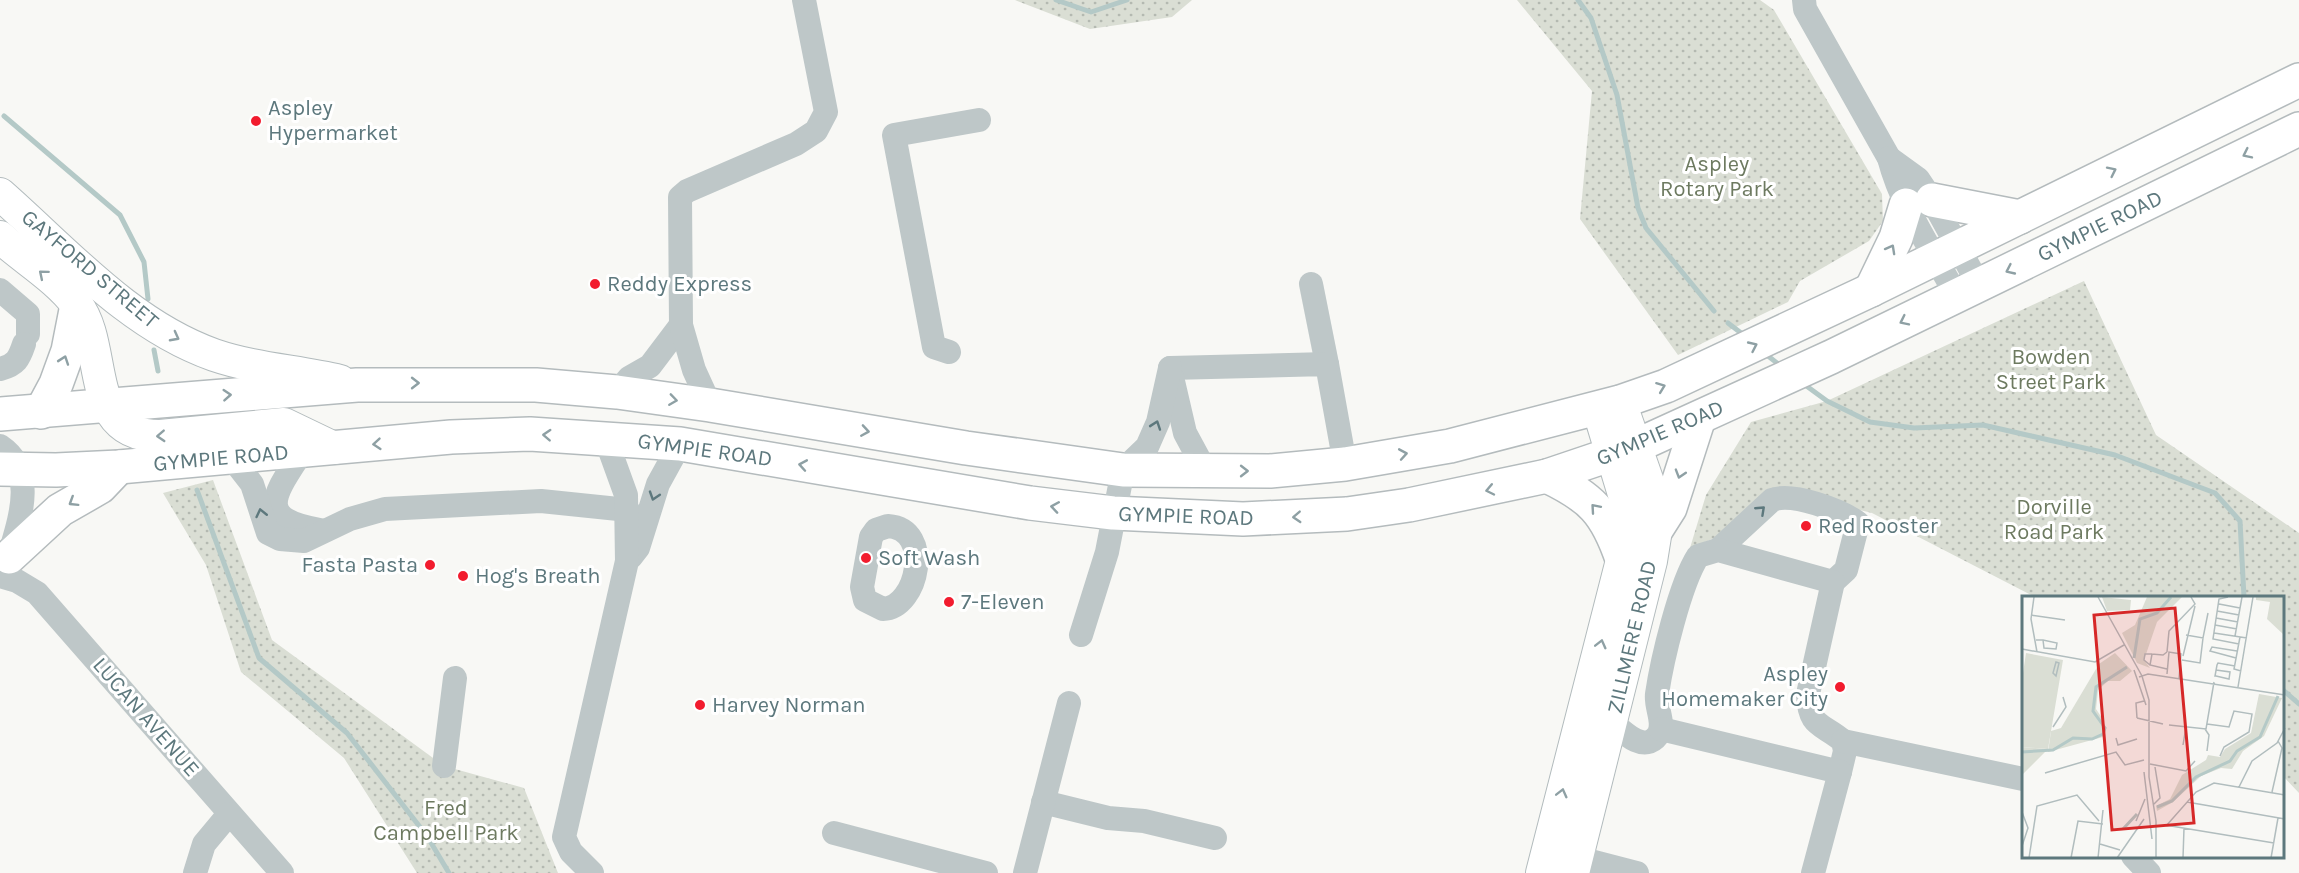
<svg xmlns="http://www.w3.org/2000/svg" width="2299" height="873" font-family="Karla,sans-serif">
<defs>
<pattern id="green-dots" width="8" height="8" patternUnits="userSpaceOnUse" patternTransform="scale(1.5)"><rect width="8" height="8" fill="#daded4"/><path d="M2 2h.1M6 6h.1" fill="none" stroke="#b4b9b1" stroke-width="1.8" stroke-linecap="round"/></pattern>
</defs>
<rect width="100%" height="100%" fill="#f8f8f5"/>
<g fill="url(#green-dots)">
<path d="M1015 0H1192L1172 17 1090 29Z"/>
<path d="M1517 0H1760L1774 10 1882 194 1883 221 1869 241 1800 281 1788 302 1678 355 1580 219 1592 91Z"/>
<path d="M2084 281 2156 435 2299 533V793L2283 776 2282 597H2035L1872 513 1779 490 1725 534 1690 548 1706 495 1751 422 1827 401Z"/>
<path d="M213 480 272 640 444 766 524 788 558 873H417L344 758 241 672 206 565 163 493Z"/>
</g>
<g fill="none" stroke-linecap="round" stroke-linejoin="round">
<g stroke="#b4c9c7" stroke-width="5">
<path d="M1056 0 1091 12 1127 0"/>
<path d="M1578 0 1591 18 1617 95 1638 208 1646 228 1714 311"/>
<path d="M4 116 120 215 144 262 148 299"/>
<path d="M1728 323 1745 336"/>
<path d="M154 350 158 371"/>
<path d="M1763 352 1782 367"/>
<path d="M1801 382 1827 401 1870 422 1914 428 1983 425 2115 455 2215 493 2240 521 2244 597"/>
<path d="M197 490 259 658 347 733 427 836 449 873"/>
<path d="M2282 689 2299 704"/>
</g>
<g stroke="#b2bbbd" stroke-width="34">
<g id="major">
<path d="M0 194C66 252 129 325 214 355 255 369 298 371 340 381"/>
<path d="M0 237C24 259 57 278 77 305 109 347 82 436 160 436L284 424 334 448"/>
<path d="M1542 873 1630 529 1629 511 1598 408"/>
<path d="M1573 873 1651 561 1656 530 1654 510 1649 485 1620 402"/>
</g>
</g>
<g stroke="#b4bbbd" stroke-width="36">
<g id="highway">
<path d="M1932 200 2020 217"/>
<path d="M1871 290 1896 238 1906 205"/>
<path d="M41 412 56 384 68 351 77 305"/>
<path d="M0 414 357 385H536L617 392 710 405 966 448 1123 470 1270 471 1345 464 1450 446 1620 402 1666 386 1871 290 2299 80"/>
<path d="M0 469 56 470 119 467 451 437 530 434 680 444 1030 503 1113 513 1243 519 1347 514 1409 505 1547 476 1636 446 1831 357 2299 129"/>
<path d="M1547 476C1591 497 1606 512 1622 559"/>
<path d="M1656 530 1670 508 1699 418"/>
<path d="M9 557 60 510 100 487 119 467"/>
</g>
</g>
<g stroke="#bec7c8" stroke-width="24">
<path d="M1804 0 1805 9 1889 158C1902 208 1932 250 1956 295"/>
<path d="M1889 158 1918 179 1932 200 1979 285"/>
<path d="M1311 284 1327 364"/>
<path d="M0 290 28 314V334"/>
<path d="M949 352 934 347 894 135 979 120"/>
<path d="M1170 368 1327 364 1345 464"/>
<path d="M0 369C16 365 19 359 24 344"/>
<path d="M1172 377 1185 433 1206 472"/>
<path d="M617 392 629 378 650 366 681 325"/>
<path d="M710 405 694 370 681 325 680 197 687 191 796 144 816 131 826 112 804 0"/>
<path d="M0 446C39 472 18 524 8 560"/>
<path d="M303 450C276 492 252 519 320 530"/>
<path d="M231 457 252 484 268 533 280 539 304 541 350 519 385 509 541 501 628 510"/>
<path d="M888 526C934 529 918 608 883 609L865 600 862 587 871 537 876 530Z"/>
<path d="M1718 550 1772 500C1792 492 1841 510 1858 523L1846 570 1833 582"/>
<path d="M631 557 638 548 658 484 680 444"/>
<path d="M0 576 17 581 37 593 282 873"/>
<path d="M1081 635 1107 552 1123 470 1147 447 1158 422 1170 368"/>
<path d="M1612 722C1623 732 1644 754 1658 735 1666 723 1655 708 1657 694 1662 660 1680 584 1698 556L1718 550 1833 582 1808 694C1809 728 1822 723 1843 741L1845 751 1840 772"/>
<path d="M1661 729 1840 772 1813 873"/>
<path d="M1843 741 2023 779"/>
<path d="M444 766 455 678"/>
<path d="M1043 802 1108 818 1144 821 1215 838"/>
<path d="M834 833 986 873"/>
<path d="M1560 853 1637 873"/>
<path d="M2133 856 2149 873"/>
<path d="M195 873 204 844 229 814"/>
<path d="M592 873 571 852 564 837 627 561 626 495 605 437"/>
<path d="M1025 873 1069 703"/>
</g>
<use href="#major" stroke="#fff" stroke-width="32"/>
<use href="#highway" stroke="#fff" stroke-width="33"/>
</g>
<defs><path id="oneway-chevron" d="M-2-3.5L2.5 0L-2 3.5" fill="none" stroke-width="1.6" stroke-linecap="round" stroke-linejoin="round" transform="scale(1.5)"/></defs>
<g stroke="#8ea0a4">
<use href="#oneway-chevron" transform="translate(2247 154) rotate(154)"/>
<use href="#oneway-chevron" transform="translate(2112 171) rotate(-26)"/>
<use href="#oneway-chevron" transform="translate(1891 249) rotate(-61)"/>
<use href="#oneway-chevron" transform="translate(2010 270) rotate(155)"/>
<use href="#oneway-chevron" transform="translate(43 274) rotate(-140)"/>
<use href="#oneway-chevron" transform="translate(1904 321) rotate(154)"/>
<use href="#oneway-chevron" transform="translate(175 337) rotate(28)"/>
<use href="#oneway-chevron" transform="translate(1753 346) rotate(-25)"/>
<use href="#oneway-chevron" transform="translate(64 360) rotate(-71)"/>
<use href="#oneway-chevron" transform="translate(415 383)"/>
<use href="#oneway-chevron" transform="translate(1661 387) rotate(-21)"/>
<use href="#oneway-chevron" transform="translate(227 395) rotate(-4)"/>
<use href="#oneway-chevron" transform="translate(673 400) rotate(8)"/>
<use href="#oneway-chevron" transform="translate(865 431) rotate(9)"/>
<use href="#oneway-chevron" transform="translate(547 435) rotate(-177)"/>
<use href="#oneway-chevron" transform="translate(161 436) rotate(177)"/>
<use href="#oneway-chevron" transform="translate(377 444) rotate(175)"/>
<use href="#oneway-chevron" transform="translate(1403 454) rotate(-10)"/>
<use href="#oneway-chevron" transform="translate(803 465) rotate(-170)"/>
<use href="#oneway-chevron" transform="translate(1244 471)"/>
<use href="#oneway-chevron" transform="translate(1680 474) rotate(107)"/>
<use href="#oneway-chevron" transform="translate(1490 490) rotate(168)"/>
<use href="#oneway-chevron" transform="translate(73 502) rotate(148)"/>
<use href="#oneway-chevron" transform="translate(1055 507) rotate(-171)"/>
<use href="#oneway-chevron" transform="translate(1595 508) rotate(-131)"/>
<use href="#oneway-chevron" transform="translate(1297 517) rotate(177)"/>
<use href="#oneway-chevron" transform="translate(1601 644) rotate(-76)"/>
<use href="#oneway-chevron" transform="translate(1562 793) rotate(-76)"/>
</g>
<g stroke="#5d787d">
<use href="#oneway-chevron" transform="translate(1156 425) rotate(-71)"/>
<use href="#oneway-chevron" transform="translate(654 496) rotate(108)"/>
<use href="#oneway-chevron" transform="translate(1761 510) rotate(-43)"/>
<use href="#oneway-chevron" transform="translate(261 513) rotate(-103)"/>
</g>
<g fill="#f21c2e" stroke="#fff" stroke-width="2">
<circle cx="256" cy="121" r="6"/>
<circle cx="595" cy="284" r="6"/>
<circle cx="1806" cy="526" r="6"/>
<circle cx="866" cy="558" r="6"/>
<circle cx="430" cy="565" r="6"/>
<circle cx="463" cy="576" r="6"/>
<circle cx="949" cy="602" r="6"/>
<circle cx="1840" cy="687" r="6"/>
<circle cx="700" cy="705" r="6"/>
</g>
<g text-anchor="middle" dominant-baseline="central" stroke-width="6" stroke-linejoin="round" paint-order="stroke">
<g font-size="22" fill="#5d787d" stroke="#fff" text-anchor="start">
<text x="268" y="108">Aspley<tspan x="268" dy="25">Hypermarket</tspan></text>
<text x="607" y="284">Reddy Express</text>
<text x="1818" y="526">Red Rooster</text>
<text x="878" y="558">Soft Wash</text>
<text x="418" y="565" text-anchor="end">Fasta Pasta</text>
<text x="475" y="576">Hog's Breath</text>
<text x="961" y="602">7-Eleven</text>
<text x="1828" y="674" text-anchor="end">Aspley<tspan x="1828" dy="25">Homemaker City</tspan></text>
<text x="712" y="705">Harvey Norman</text>
</g>
<g font-size="22" fill="#6d7a60" stroke="#fff">
<text x="1717" y="164">Aspley<tspan x="1717" dy="25">Rotary Park</tspan></text>
<text x="2051" y="357">Bowden<tspan x="2051" dy="25">Street Park</tspan></text>
<text x="2054" y="507">Dorville<tspan x="2054" dy="25">Road Park</tspan></text>
<text x="446" y="808">Fred<tspan x="446" dy="25">Campbell Park</tspan></text>
</g>
<g font-size="22" fill="#5d787d" stroke="#fff">
<text transform="translate(2100 226) rotate(-26)">GYMPIE ROAD</text>
<text transform="translate(90 269) rotate(40)">GAYFORD STREET</text>
<text transform="translate(1660 433) rotate(-23)">GYMPIE ROAD</text>
<text transform="translate(705 450) rotate(8)">GYMPIE ROAD</text>
<text transform="translate(221 458) rotate(-5)">GYMPIE ROAD</text>
<text transform="translate(1186 516) rotate(2)">GYMPIE ROAD</text>
<text transform="translate(1632 637) rotate(-77)">ZILLMERE ROAD</text>
<text transform="translate(146 717) rotate(49)">LUCAN AVENUE</text>
</g>
</g>
<g transform="translate(2022 596)">
<rect width="262" height="262" fill="#f8f8f5"/>
<path d="M125 1H160L135 26 122 64 128 72 115 67 100 37 113 29ZM93 57 110 75 98 85H86L76 94 74 113 82 125 81 141 26 156 29 135 39 132 77 68ZM237 98 260 102 242 140 221 155 210 173 199 172 179 180 151 206 135 215 134 210 148 203 160 179 184 164 186 159 198 161 203 153 229 137Z" fill="#daded4"/>
<path d="M234 1H262V39L245 23 248 6 234 4ZM0 151 26 153 0 179Z" fill="#daded4"/>
<path d="M80 1 109 4 108 14 85 15ZM4 57 41 64 26 153 0 151V84Z" fill="#daded4"/>
<path fill="none" stroke="#b4c9c7" stroke-width="3" d="M112 62 118 23 135 17 149 1M0 156 31 154 51 142 70 143 81 138 83 132 71 115 74 91 105 71M135 211 150 205 174 181 208 165 215 155 238 141 256 100M101 233 115 218"/>
<path fill="none" stroke="#b1bdbe" stroke-width="1.5" d="M12 1 9 23 15 56M76 1 120 80 127 104V181L134 225V262M206 1 197 3 191 43 217 48M197 8 218 12M195 15 217 19M9 19 43 24M194 22 216 26M193 29 215 33M192 37 225 42M164 39 181 42 186 17M213 40 220 1M218 41 212 73 219 75M14 44H21L35 47 34 53 22 52 21 44M0 53 73 66 102 49M145 56 147 35 173 8 169 1M161 60 173 10M214 62 188 55 190 51 215 55M160 64 178 67 181 42M34 66 37 67 34 80 31 77ZM128 69 122 64 123 58H130M145 73 128 69 130 58 141 59 145 56M112 74 124 109M194 74 208 76 207 83 194 80H193L195 69 196 67 213 70M145 78 147 56 159 58 157 83M117 81 126 78 263 99M216 91 231 1M115 122 141 128M115 122 114 107 122 105M185 128 207 131 212 115 230 118 227 136 202 151 198 160M147 129 184 133 192 86M31 131 44 111 41 101M183 133 187 139 185 155M94 142 96 149 115 143M161 149 164 131M128 168 164 175 173 165M122 176 130 243M23 177 94 156 103 169 122 164M217 191 230 165 255 147 263 132M250 196 260 152 256 145M165 206 263 223M132 208 138 202 133 171M0 216 6 232 0 250M114 225 123 203M143 229 252 247M144 230 174 196 192 187 263 199M78 248 98 254M7 262 15 210 55 199 77 225M49 262 56 225 81 228M76 262 81 214M95 262 122 223M161 262 162 232M249 262 256 222"/>
<path fill="#d62828" fill-opacity="0.15" stroke="#d62828" stroke-width="3" d="M153 12 172 227 90 234 72 19Z"/>
<rect width="262" height="262" fill="none" stroke="#5d787d" stroke-width="3"/>
</g>
</svg>
